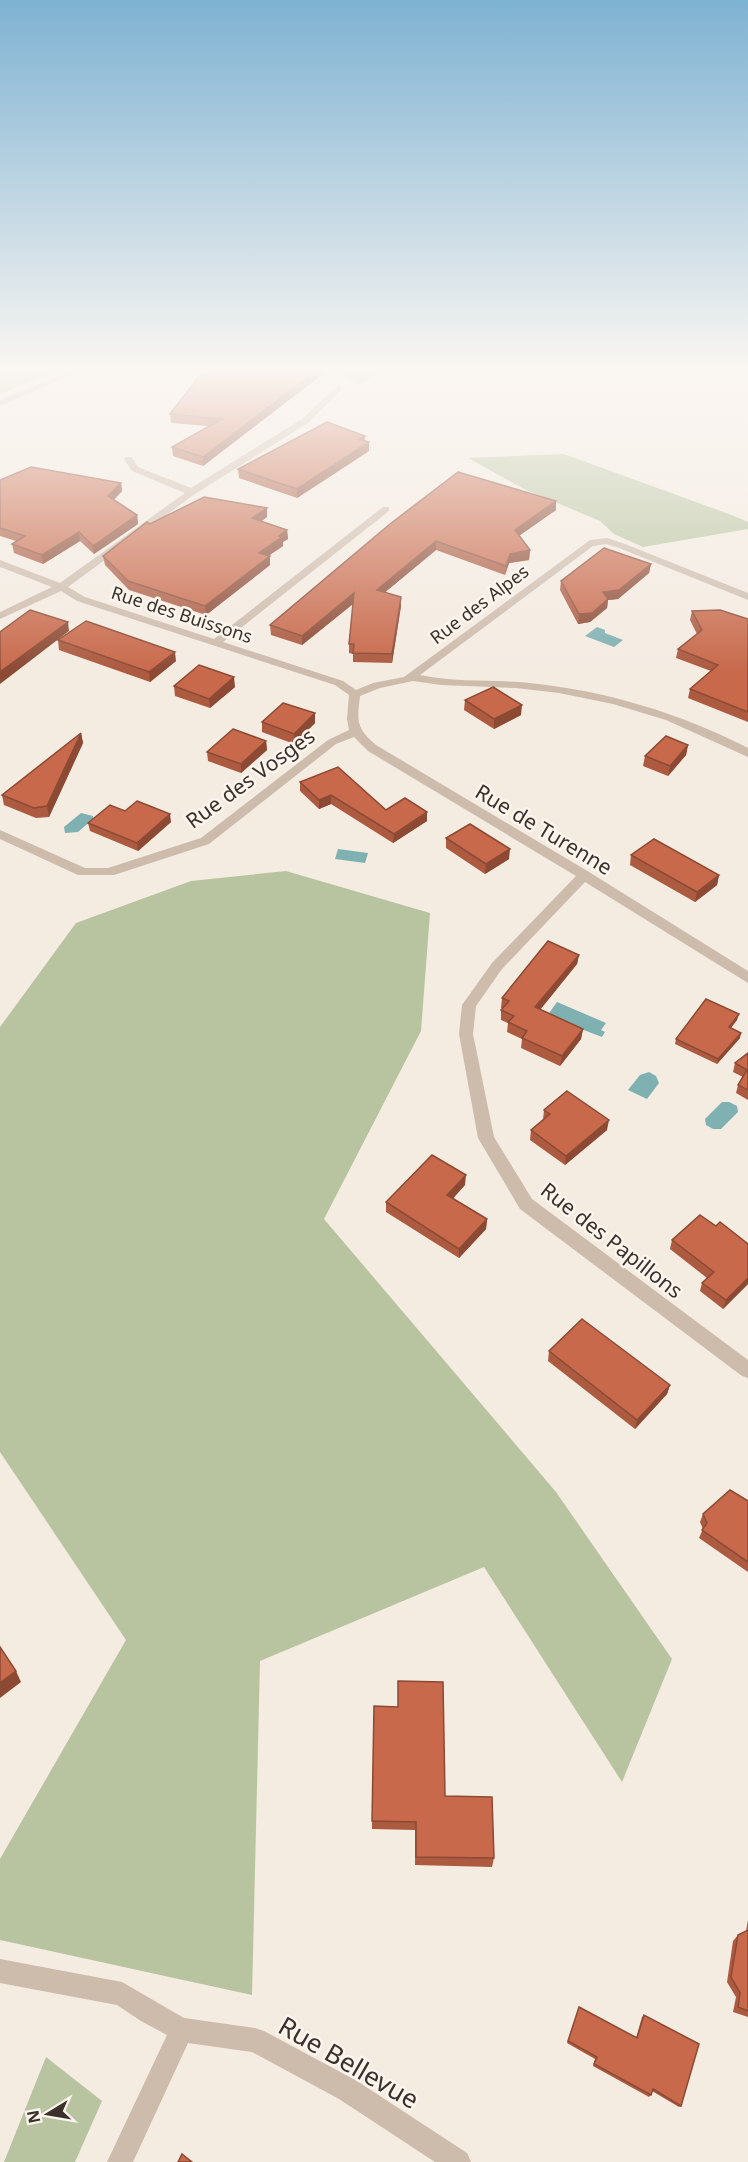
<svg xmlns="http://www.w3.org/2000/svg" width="748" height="2162" font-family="'Noto Sans',sans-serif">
<rect width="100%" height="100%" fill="#f4ebe1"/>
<g fill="#b8c4a0">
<path d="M0 370H59L0 394Z"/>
<path d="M337 370H382L358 385Z"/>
<path d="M564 454 729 514 748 522V529L643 547 614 534 600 521 524 489 468 458Z"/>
<path d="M286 871 430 913 421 1031 324 1219 556 1492 672 1659 622 1782 484 1567 260 1661 252 1995 0 1940V1859L126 1640 0 1452V1027L76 923 191 881Z"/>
<path d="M46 2057 102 2101 75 2162H4Z"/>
</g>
<g fill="#7fb0b2">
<path d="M597 627 605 630V633L623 640 614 647 585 636Z"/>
<path d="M81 813 93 816V819L78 832 65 833 64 827Z"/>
<path d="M338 849 368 853 365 863 335 859Z"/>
<path d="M557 1002 606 1023 601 1030 605 1032 602 1037 547 1016Z"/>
<path d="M649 1072 656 1076 659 1083 647 1099 628 1090 640 1075Z"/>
<path d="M722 1102H729L737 1106 738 1112 721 1129H713L706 1125 705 1119Z"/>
</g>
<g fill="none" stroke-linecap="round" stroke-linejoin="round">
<g fill="#cdbbac" fill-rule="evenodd">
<path d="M73 370H83L0 406V400Z"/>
<path d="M338 385 341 386V390L308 423 195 494 68 587 85 597 214 639 383 507H389V511L223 642 343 681 356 690 373 683 404 677 590 540 607 538 625 544 748 593V600L619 548 606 544 593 546 420 675C456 683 494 679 530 683 606 691 680 713 748 748V757L666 720 613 704 559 693 516 688 441 685 413 681 380 688 360 696C357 721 356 728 376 745L589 872 748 971V983L585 882 502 969 476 1006 473 1034 494 1137 532 1199 748 1360V1378L742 1376 520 1209 478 1138 459 1034 462 1005 492 963 576 876 368 751 354 737 336 744 209 844 114 875H78L0 839V830L85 868H108L201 838 328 740 349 730 347 719 349 695 335 685 77 601 61 591 0 619V612L52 587 0 567V560L60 583 185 493 132 471 124 459 126 457H132L138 467 191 488 302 419Z"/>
<path d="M0 1959 122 1982 184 2018 255 2028 264 2031 357 2081 467 2153 471 2162H435L339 2099 252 2052 188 2043 133 2162H107L167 2035 141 2021 117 2005 0 1983Z"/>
</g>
</g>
<g fill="#ac5a40">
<path d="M204 370H324V373L203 466 173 456 172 447 209 426 171 423 170 414Z"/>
<path d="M365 436V441L369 451 297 498 239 478 238 469Z"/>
<path d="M0 480 121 483 122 491 114 500 137 515 138 524 94 554 80 541 43 564 14 553 12 544 16 541 0 536Z"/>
<path d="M556 501V510L519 536 530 550 529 560 509 563 505 575 436 550 385 592 401 606 392 663 353 662V654L349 653V644L353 604 302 645 271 635 270 625 390 524Z"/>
<path d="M267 517 261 521 287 530 288 539 283 542V546L268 556 270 565 206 615 129 590 105 565 103 556 150 524Z"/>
<path d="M651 564 649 573 618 599 608 600 607 608 590 622 578 624 560 590 561 581Z"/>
<path d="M692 611 748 619V722L688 698 690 689 711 671 676 658 678 649 697 634 690 620Z"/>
<path d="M58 640 176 661 150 682 59 650Z"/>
<path d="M174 686 235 687 210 708 175 696Z"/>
<path d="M465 700 521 715 494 729 464 710Z"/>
<path d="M315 713V723L294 744 262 732V722Z"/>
<path d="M81 733 83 743 49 817 36 818 4 805 2 795Z"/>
<path d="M266 741 267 750 241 773 208 761 207 752Z"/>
<path d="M688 745 686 755 668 776 643 766 645 756Z"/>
<path d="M300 782 386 810 427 812V821L393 843 331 804 319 809 300 791Z"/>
<path d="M125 811 171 822 138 851 90 831 88 823Z"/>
<path d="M446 838 509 859 485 874 446 848Z"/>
<path d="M631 855 719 875 717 885 695 902 630 865Z"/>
<path d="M579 955 577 964 540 1010 583 1029 581 1039 560 1066 521 1048 522 1039 507 1032 508 1023 501 1020V1010L503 1008H501L502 998Z"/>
<path d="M737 1020 731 1028 740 1038 717 1064 675 1044 676 1039Z"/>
<path d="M748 1053V1100L736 1093 738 1085 743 1077 733 1072 735 1063Z"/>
<path d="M544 1110 607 1130 565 1165 530 1140 531 1130 543 1120Z"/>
<path d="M465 1185 453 1198 487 1219 486 1229 459 1258 386 1212V1202Z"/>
<path d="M716 1226 748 1244V1284L723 1309 700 1291 702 1283 707 1278 670 1249 672 1240Z"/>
<path d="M549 1351 670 1385 667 1394 635 1429 548 1361Z"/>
<path d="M748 1501V1572L699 1538 703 1529 700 1522 703 1514Z"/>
<path d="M445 1796 494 1858 492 1867 415 1865V1830L372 1829V1821Z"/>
<path d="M748 1920V2017L733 2012 736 1997 727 1982 733 1941 738 1935 746 1931Z"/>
<path d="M579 2007 636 2038 642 2017 644 2015 681 2106 679 2107 652 2091 651 2095 649 2097 593 2066 595 2059 567 2043Z"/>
</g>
<g fill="#8c4a34">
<path d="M317 370H324V373L203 466V457Z"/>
<path d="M369 442V451L297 498V489Z"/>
<path d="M121 483 122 491 109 504 108 496Z"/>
<path d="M556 501V510L514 539 515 530Z"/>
<path d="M267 508V517L253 527 252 518Z"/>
<path d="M137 515 138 524 94 554 93 546Z"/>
<path d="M287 530 288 539 283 542V546L259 562V553L279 536Z"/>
<path d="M79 532 80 541 43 564 42 555Z"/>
<path d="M436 541V550L377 599V590Z"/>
<path d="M530 550 529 560 509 563 505 575 506 566 510 554Z"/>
<path d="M270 556V565L206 615 205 606Z"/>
<path d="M651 564 649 573 618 599 608 600 607 608 590 622 578 624 579 614 603 592Z"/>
<path d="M354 593V603L302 645V636Z"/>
<path d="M401 597V606L392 663V654Z"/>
<path d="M68 622 69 631 0 684V672Z"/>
<path d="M175 652 176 661 150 682 149 672Z"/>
<path d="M234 677 235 687 210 708 209 699Z"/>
<path d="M522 705 521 715 494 729V719Z"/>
<path d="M315 713V723L294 744V734Z"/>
<path d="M81 733 83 743 49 817 47 806Z"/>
<path d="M266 741 267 750 241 773V764Z"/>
<path d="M688 745 686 755 668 776 670 766Z"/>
<path d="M331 795V804L319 809V800Z"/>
<path d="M427 812V821L393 843 394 834Z"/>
<path d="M170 814 171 822 138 851 137 843Z"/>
<path d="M510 849 509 859 485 874 486 864Z"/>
<path d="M719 875 717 885 695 902 697 892Z"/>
<path d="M579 955 577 964 534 1017 535 1007Z"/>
<path d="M739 1014 737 1020 727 1032 729 1027Z"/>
<path d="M583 1029 581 1039 560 1066 562 1056Z"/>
<path d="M741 1033 740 1038 717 1064 718 1059Z"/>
<path d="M609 1120 607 1130 565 1165 566 1156Z"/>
<path d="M466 1175 465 1185 447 1205V1195Z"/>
<path d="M487 1219 486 1229 459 1258V1249Z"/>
<path d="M748 1278V1284L723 1309 726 1300Z"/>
<path d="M670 1385 667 1394 635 1429 637 1420Z"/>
<path d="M16 1671 21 1682 0 1698V1683Z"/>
</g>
<g fill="#c8694b" stroke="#8c4a34" stroke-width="1.5">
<path d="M204 370H317L203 457 172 447 222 419 170 414Z"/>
<path d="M327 422 365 436 359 439 369 442 297 489 238 469Z"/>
<path d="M31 467 121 483 108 496 137 515 93 546 79 532 42 555 12 544 25 536 0 528V480Z"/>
<path d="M458 472 556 501 515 530 530 550 510 554 506 566 436 541 377 590 401 597 392 654 353 653 354 644H349L354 593 302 636 270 625 390 524Z"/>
<path d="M204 497 267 508 252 518 287 530 279 536 282 537 259 553 270 556 205 606 128 581 103 556 147 522 150 524Z"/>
<path d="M604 548 651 564 619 590 603 592 608 599 592 613 579 614 561 581Z"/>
<path d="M30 610 68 622 0 672V632Z"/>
<path d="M720 610 748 619V712L690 689 718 665 678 649 702 630 692 611Z"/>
<path d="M86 621 175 652 149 672 58 640Z"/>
<path d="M199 665 234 677 209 699 174 686Z"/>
<path d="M493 687 522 705 494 719 465 700Z"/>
<path d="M283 703 315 713 294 734 262 722Z"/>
<path d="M233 729 266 741 241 764 207 752Z"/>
<path d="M81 733 47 806 34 808 2 795Z"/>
<path d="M666 736 688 745 670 766 645 756Z"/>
<path d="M338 767 386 810 405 798 427 812 394 834 331 795 319 800 300 782Z"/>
<path d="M137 801 170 814 137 843 88 823 110 805 125 811Z"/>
<path d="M470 824 510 849 486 864 446 838Z"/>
<path d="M654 839 719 875 697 892 631 855Z"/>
<path d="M548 941 579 955 535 1007 583 1029 562 1056 522 1038 527 1031 508 1022 514 1016 501 1010 509 1001 502 998Z"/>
<path d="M706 999 739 1014 729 1027 741 1033 718 1059 676 1039Z"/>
<path d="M748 1053V1090L738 1085 747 1070 735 1063Z"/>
<path d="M567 1091 609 1120 566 1156 531 1130 550 1114 544 1110Z"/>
<path d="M432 1155 466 1175 447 1195 487 1219 459 1249 386 1202Z"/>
<path d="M700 1215 716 1226 720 1222 748 1244V1278L726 1300 702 1283 714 1272 672 1240Z"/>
<path d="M582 1319 670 1385 637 1420 549 1351Z"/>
<path d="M730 1490 748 1501V1562L702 1530 707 1523 703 1514Z"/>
<path d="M0 1647 16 1671 0 1683Z"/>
<path d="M398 1681 443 1682 445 1796 492 1797 494 1858 416 1857V1822L372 1821 374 1706 398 1707Z"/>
<path d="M748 1930V2011L738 2007 740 1993 731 1977 738 1935Z"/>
<path d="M579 2007 637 2038 644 2015 699 2044 681 2106 653 2089 651 2095 594 2064 597 2057 568 2041Z"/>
<path d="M182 2154 192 2162H178Z"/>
</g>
<linearGradient id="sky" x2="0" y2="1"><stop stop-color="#7eb2d2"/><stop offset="0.55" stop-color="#faf6f2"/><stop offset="1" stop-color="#faf6f2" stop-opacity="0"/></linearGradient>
<rect width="748" height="672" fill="url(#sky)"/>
<g text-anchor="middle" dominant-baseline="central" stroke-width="5" stroke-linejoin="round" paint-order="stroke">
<g font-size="18" fill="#3b302b" stroke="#fbf5ee">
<text transform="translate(479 604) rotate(-37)">Rue des Alpes</text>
<text transform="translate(182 614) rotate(18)">Rue des Buissons</text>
</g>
<g font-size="21" fill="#3b302b" stroke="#fbf5ee">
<text transform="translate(250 778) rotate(-36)">Rue des Vosges</text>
<text transform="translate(544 829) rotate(31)">Rue de Turenne</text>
<text transform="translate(612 1240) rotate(38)">Rue des Papillons</text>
</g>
<g font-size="26" fill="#3b302b" stroke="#fbf5ee">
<text transform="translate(349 2062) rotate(30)">Rue Bellevue</text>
</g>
</g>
<g transform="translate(48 2114) rotate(259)" stroke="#fbf5ee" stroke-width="4.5" paint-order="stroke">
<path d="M0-4.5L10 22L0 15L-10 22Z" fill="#3b302b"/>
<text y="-9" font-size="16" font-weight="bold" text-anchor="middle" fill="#3b302b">N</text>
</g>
</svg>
